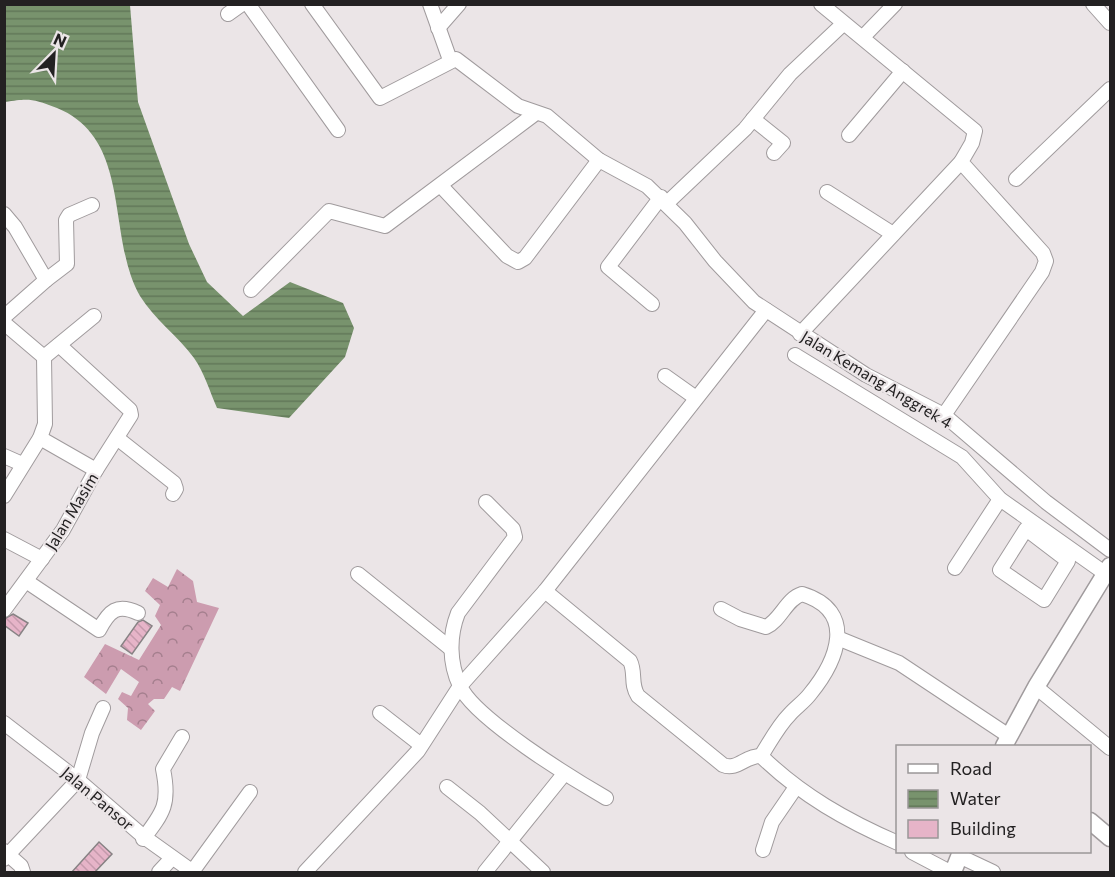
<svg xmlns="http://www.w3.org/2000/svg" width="1115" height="877" font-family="Commissioner,sans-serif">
<defs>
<pattern id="forest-crowns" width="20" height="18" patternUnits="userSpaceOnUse" patternTransform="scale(1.5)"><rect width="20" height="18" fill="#cc9caf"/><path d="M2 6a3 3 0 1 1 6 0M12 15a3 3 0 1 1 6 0" fill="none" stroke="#a57f8e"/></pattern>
<pattern id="water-rules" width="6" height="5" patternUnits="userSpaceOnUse" patternTransform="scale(1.5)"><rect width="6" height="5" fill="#78936d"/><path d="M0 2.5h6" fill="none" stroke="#627859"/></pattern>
<pattern id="building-back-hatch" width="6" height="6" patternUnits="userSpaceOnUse" patternTransform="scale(1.5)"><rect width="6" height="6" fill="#e6b4c8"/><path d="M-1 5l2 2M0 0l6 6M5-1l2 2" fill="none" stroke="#c59aac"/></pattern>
</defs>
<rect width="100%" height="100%" fill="#ebe5e7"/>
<path fill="url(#forest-crowns)" d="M177 569 193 581 197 602 219 608 180 691 172 687 164 699H154L148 704 155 711 141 730 127 720 128 708 118 699 122 692 131 696 139 682 121 669 106 694 84 677 105 644 139 660 161 625 155 616 160 605 145 591 153 578 168 587Z"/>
<path fill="url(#water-rules)" d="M5 4 130 5 138 102 189 244 207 282 243 316 290 282 343 303 354 328 345 357 289 418 217 408C210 392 204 372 194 358 178 336 154 319 140 296 106 237 133 139 57 108 33 99 30 98 5 102Z"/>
<g fill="url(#building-back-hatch)" stroke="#878284" stroke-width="1.5">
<path d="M13 614 28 623 19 636 4 625V619Z"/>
<path d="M143 620 152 626 132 654 121 646 138 622Z"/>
<path d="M99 842 112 854 94 873H71Z"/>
</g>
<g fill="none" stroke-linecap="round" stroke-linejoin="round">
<g stroke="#a09b9d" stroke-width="16">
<g id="minor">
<path d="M248 4 338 130"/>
<path d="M312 4 380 98 456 59 518 106 547 116 599 160 647 186 685 223 715 261 754 302 866 375 944 415 1046 502 1110 550"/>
<path d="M430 4 450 60"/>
<path d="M821 4 975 131 972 143 961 162 1043 253 1046 261 1042 272 944 415"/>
<path d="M1093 4 1110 23"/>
<path d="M228 14 242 4"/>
<path d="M438 28 459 4"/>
<path d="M863 37 895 4"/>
<path d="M753 119 783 143 774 153"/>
<path d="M849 135 903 71"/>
<path d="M1016 179 1110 89"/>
<path d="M441 186 507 256 518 262 525 258 599 160"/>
<path d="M827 192 893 234"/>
<path d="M667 203 745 129 790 74 843 24"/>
<path d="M4 214 15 227 46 280 4 317"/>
<path d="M46 280 67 264 66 220 69 215 92 205"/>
<path d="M251 290 329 211 385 226 536 113"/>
<path d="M652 304 608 267 661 197"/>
<path d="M4 323 44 357 94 316"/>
<path d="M800 334 961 162"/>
<path d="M795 355 962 457 1000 499 1106 574"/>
<path d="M665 376 696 398"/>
<path d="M40 438 96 470"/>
<path d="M117 438 174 483 176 489 173 494"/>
<path d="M4 456 22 464"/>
<path d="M4 496 40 438 45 424 44 357"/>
<path d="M486 502 513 529 515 537 458 613C449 636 449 663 460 686 474 718 573 779 606 798"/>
<path d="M1026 529 1068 561 1044 600 1000 570Z"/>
<path d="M4 539 42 559"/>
<path d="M955 568 1000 499"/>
<path d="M358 574 450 648"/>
<path d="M26 581 99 630C109 611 117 603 138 613"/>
<path d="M545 591 630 661C636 673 630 684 638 696L723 765C737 771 746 755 761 756 801 795 847 821 898 843"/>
<path d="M721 609 740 619 766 627C781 620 786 599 802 594 858 611 837 661 810 694 804 702 796 707 790 714 778 726 770 742 761 756"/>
<path d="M4 610 63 530 96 470 131 415 130 410 59 345"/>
<path d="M840 639 899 663 1009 736"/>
<path d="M1036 687 1110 748"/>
<path d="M380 713 421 745"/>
<path d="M4 723 78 780 144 837 193 872"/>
<path d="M447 787 480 813 543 872"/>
<path d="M143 839C164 812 170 803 163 769L182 737"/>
<path d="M763 850 772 822 796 787"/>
<path d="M4 851 21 866 23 872"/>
<path d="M912 852 950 872"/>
<path d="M959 856 993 872"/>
<path d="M4 859 78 780 92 733 103 708"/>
<path d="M159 872 172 858"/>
<path d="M192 872 250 792"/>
<path d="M305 872 418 751 460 686 545 591 766 310"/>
<path d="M485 872 564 774"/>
</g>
</g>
<g stroke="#a09b9d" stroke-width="19">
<g id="major">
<path d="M1004 746 1036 687 1110 566"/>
<path d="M1090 821 1110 838"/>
<path d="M953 872 961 852"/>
</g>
</g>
<use href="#minor" stroke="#fff" stroke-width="14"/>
<use href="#major" stroke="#fff" stroke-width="16"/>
</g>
<g text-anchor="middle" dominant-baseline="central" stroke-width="4.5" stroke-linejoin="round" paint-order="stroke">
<g font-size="16" fill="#232122" stroke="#ebe5e7">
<text transform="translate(877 379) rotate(31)">Jalan Kemang Anggrek 4</text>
<text transform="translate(71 511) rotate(-59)">Jalan Masim</text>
<text transform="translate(98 798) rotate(40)">Jalan Pansor</text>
</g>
</g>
<rect width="1115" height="877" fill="none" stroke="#232122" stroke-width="12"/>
<rect x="896" y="745" width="195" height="108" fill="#ebe5e7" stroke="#9b9798" stroke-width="1.5"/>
<rect x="908" y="764" width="30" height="9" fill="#ffffff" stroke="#9b9798" stroke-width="1.5"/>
<text x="950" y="775" font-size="18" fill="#232122">Road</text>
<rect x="908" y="790" width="30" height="18" fill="url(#water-rules)" stroke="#9b9798" stroke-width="1.5"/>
<text x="950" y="805" font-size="18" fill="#232122">Water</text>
<rect x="908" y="820" width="30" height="18" fill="#e6b4c8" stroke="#9b9798" stroke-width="1.5"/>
<text x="950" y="835" font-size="18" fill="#232122">Building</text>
<g transform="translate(54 54) rotate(24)" stroke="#ebe5e7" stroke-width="4.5" paint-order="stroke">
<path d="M0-4.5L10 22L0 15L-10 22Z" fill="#232122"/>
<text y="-9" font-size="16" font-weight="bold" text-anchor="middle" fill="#232122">N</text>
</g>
</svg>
